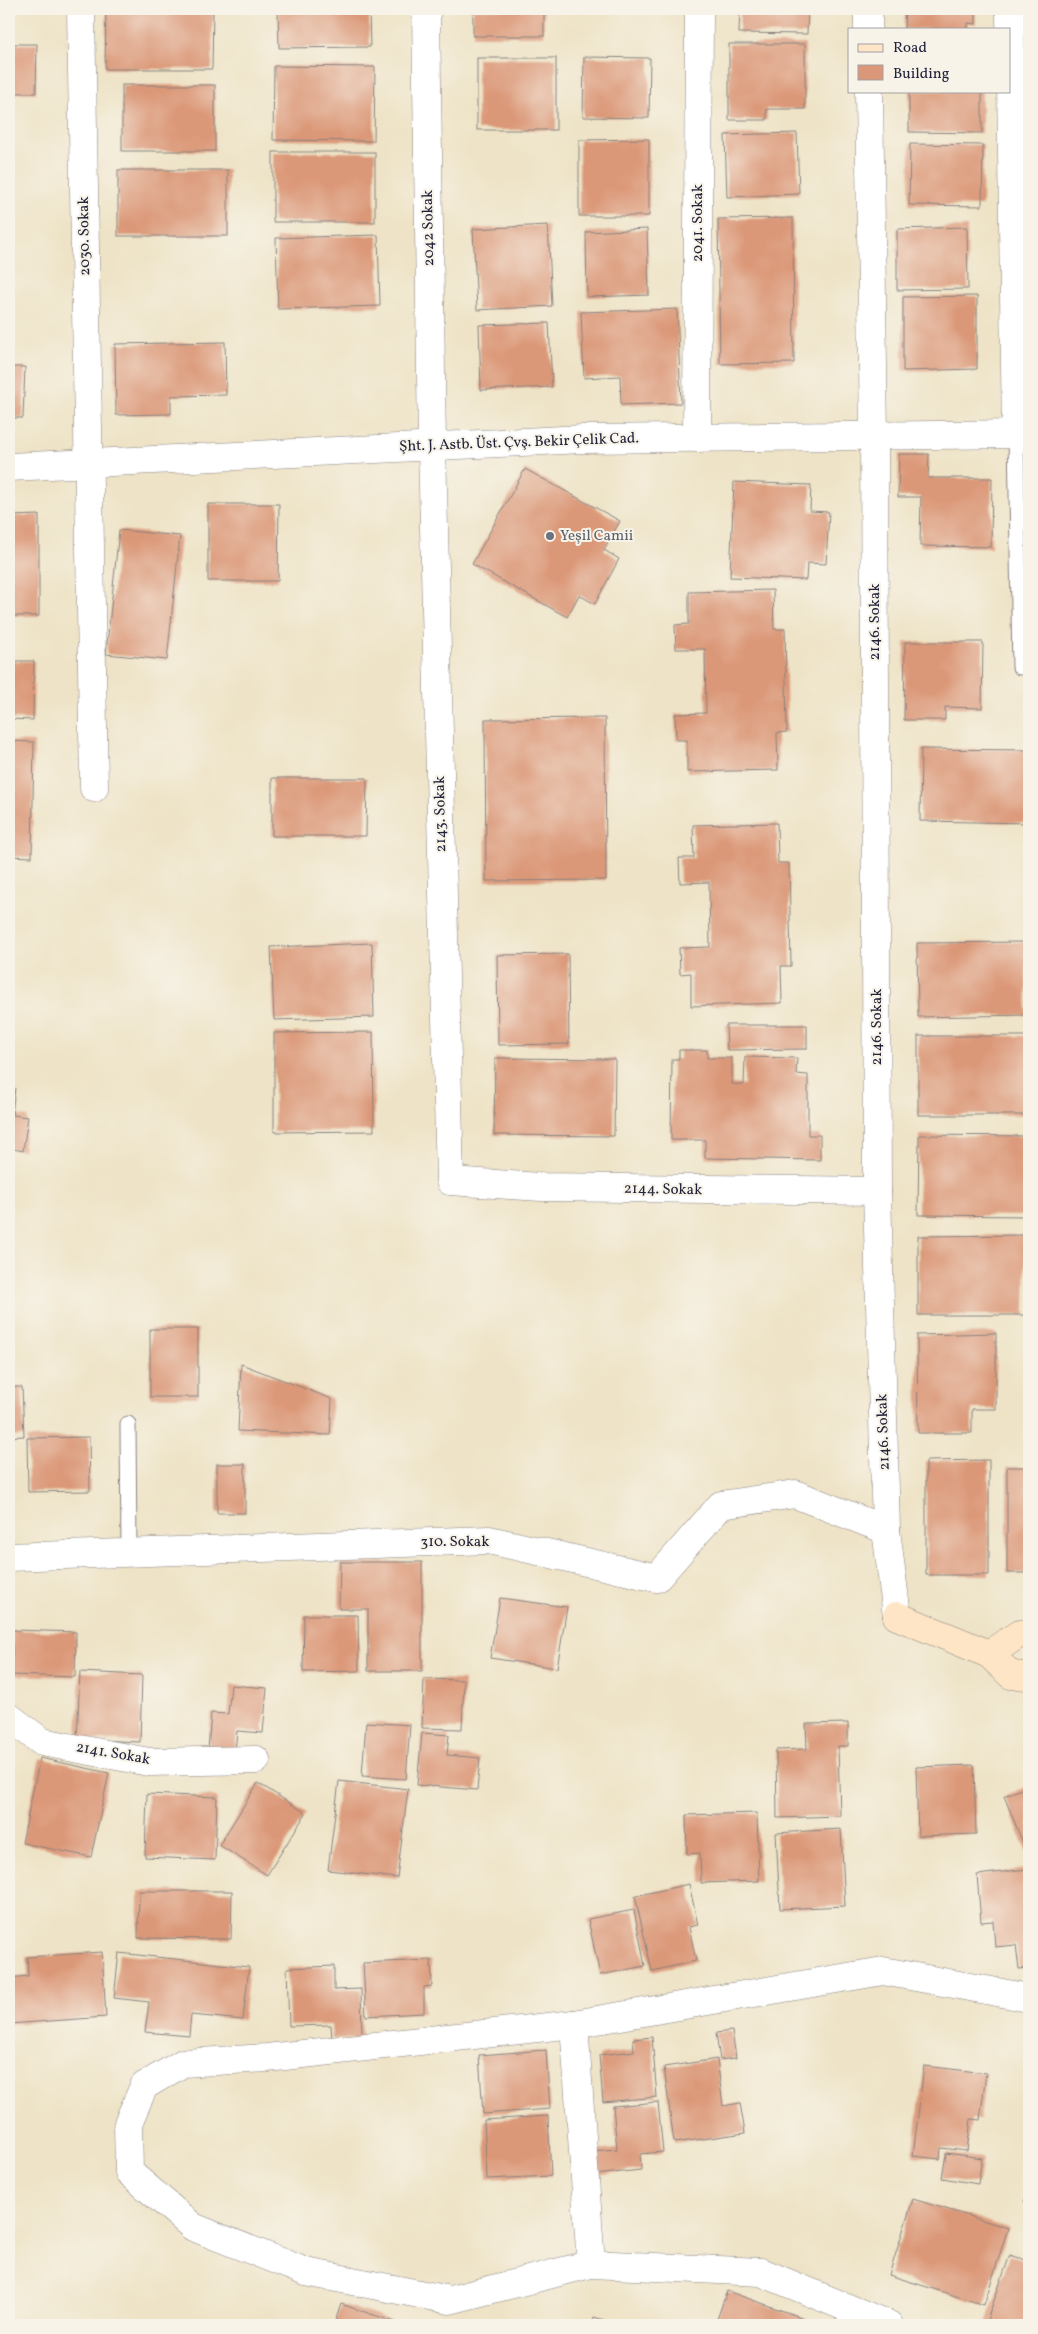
<svg xmlns="http://www.w3.org/2000/svg" width="1038" height="2334" font-family="Vollkorn,serif">
<rect width="100%" height="100%" fill="#f7f3e8"/>
<filter id="ink" filterUnits="userSpaceOnUse"><feTurbulence type="fractalNoise" baseFrequency=".02" numOctaves="2"/><feDisplacementMap in="SourceGraphic" scale="10" xChannelSelector="R" yChannelSelector="G"/><feConvolveMatrix kernelMatrix="1 2 1 2 8 2 1 2 1" color-interpolation-filters="sRGB"/></filter>
<filter id="wash" filterUnits="userSpaceOnUse"><feTurbulence type="fractalNoise" baseFrequency=".0096" numOctaves="4" result="noise"/><feDisplacementMap in="SourceGraphic" scale="20" xChannelSelector="R" yChannelSelector="G"/><feGaussianBlur stdDeviation="1.12" result="paint"/><feColorMatrix in="noise" values="0 0 0 0 0 0 0 0 0 0 0 0 0 0 0 0 0 1.4 0 .05"/><feComposite in="paint" operator="in"/></filter>
<g filter="url(#wash)">
<rect width="100%" height="100%" fill="#eee3c6"/>
<g id="blocks">
<g fill="#db9878">
<path d="M106 9H213L212 69H105Z"/>
<path d="M278 9H369L370 47 279 48Z"/>
<rect x="473" y="9" width="71" height="27"/>
<path d="M740 9H808L807 34 739 33Z"/>
<path d="M905 9H976V24L968 23V29H904Z"/>
<path d="M9 44H37L36 93H9Z"/>
<path d="M729 44H805V109H767V120H729Z"/>
<path d="M584 57 650 58 649 118 583 117Z"/>
<rect x="477" y="58" width="79" height="72"/>
<path d="M274 66 375 67 374 141 273 140Z"/>
<rect x="122" y="85" width="93" height="66"/>
<path d="M909 91H982V133L909 132Z"/>
<path d="M797 133 799 194 727 197 725 135Z"/>
<path d="M649 139V216H579V140Z"/>
<path d="M910 144 983 145 982 206 909 205Z"/>
<rect x="273" y="152" width="102" height="70"/>
<rect x="118" y="170" width="110" height="66"/>
<path d="M793 218 794 363 720 364 718 219Z"/>
<path d="M548 225 552 306 477 310 473 229Z"/>
<path d="M967 227 968 289 897 290V229Z"/>
<path d="M647 229 649 295 587 297 586 232Z"/>
<path d="M378 235 380 306 278 309 276 238Z"/>
<path d="M977 296V369L903 371V297Z"/>
<path d="M677 309 681 403 621 405 620 376 584 378 581 312Z"/>
<path d="M549 323 552 387 481 390 479 325Z"/>
<path d="M225 342 226 395 171 396V414L116 415 115 344Z"/>
<path d="M9 367H25L23 418H9Z"/>
<path d="M899 454H929L928 478H992L991 547 920 546 921 497H898Z"/>
<path d="M525 469 620 521 604 550 619 559 595 604 579 595 567 617 472 564Z"/>
<path d="M734 482 811 485 810 511 829 512 826 564 807 563 806 580 730 577Z"/>
<path d="M208 504H279L278 581H208Z"/>
<path d="M39 515V616H9V516Z"/>
<path d="M119 530 180 536 167 660 106 654Z"/>
<path d="M773 590 774 629H785L787 732 777 733 778 770 687 772V740H676L675 714 706 713 705 649H676L675 625 689 624V592Z"/>
<path d="M905 642H983L982 708 945 707V720H904Z"/>
<path d="M9 661H34L33 720 9 719Z"/>
<path d="M605 718 606 880 486 881 485 719Z"/>
<path d="M9 741 34 742 32 857 9 856Z"/>
<path d="M921 749 1029 750V823L920 821Z"/>
<path d="M272 778H367L366 836H272Z"/>
<path d="M777 823 778 863H789L791 966H781L782 1003 691 1006V973L680 974 679 948 710 947 709 882 680 883 679 858H694L693 825Z"/>
<path d="M1026 942 1027 1015 918 1017 917 943Z"/>
<path d="M372 943 374 1017 274 1020 271 947Z"/>
<path d="M568 954 569 1044 498 1045 497 955Z"/>
<path d="M726 1025H807V1049L727 1050Z"/>
<path d="M373 1032 374 1131 274 1132V1033Z"/>
<rect x="918" y="1036" width="111" height="79"/>
<path d="M679 1050H707V1058H732V1084L744 1085 745 1057 797 1058 796 1074 808 1075V1135H820V1160L705 1158V1140H671L672 1059H679Z"/>
<path d="M495 1058 615 1059 614 1136 494 1135Z"/>
<path d="M9 1087 15 1088 12 1115 28 1117 23 1151 9 1148Z"/>
<path d="M919 1135 1029 1136V1216L918 1215Z"/>
<path d="M1026 1235 1025 1315H918V1236Z"/>
<rect x="150" y="1329" width="48" height="68"/>
<path d="M996 1333V1409H972V1433H918L917 1335Z"/>
<path d="M241 1364 332 1399 330 1435 238 1431Z"/>
<path d="M9 1387H22L24 1436 9 1437Z"/>
<path d="M89 1437 90 1491 28 1492 27 1438Z"/>
<path d="M989 1460V1575H926V1461Z"/>
<rect x="217" y="1464" width="28" height="49"/>
<rect x="1007" y="1467" width="22" height="106"/>
<path d="M340 1562H422V1671H368V1609H339Z"/>
<path d="M500 1598 567 1607 557 1668 490 1658Z"/>
<path d="M304 1615H358L359 1671 303 1672Z"/>
<path d="M13 1630 76 1632 75 1677 11 1675Z"/>
<path d="M80 1672 142 1675 140 1742 77 1739Z"/>
<path d="M424 1679 464 1680 462 1729 422 1728Z"/>
<path d="M231 1685 267 1688 263 1733 237 1731 235 1752 208 1750 211 1713 228 1714Z"/>
<path d="M366 1722 410 1725 406 1779 362 1776Z"/>
<path d="M848 1723V1746H838L840 1816 777 1818 776 1750 807 1749 806 1724Z"/>
<path d="M422 1733 449 1735 447 1755 480 1758 477 1790 417 1785Z"/>
<path d="M40 1758 109 1773 91 1857 22 1843Z"/>
<path d="M974 1765 976 1834 918 1836 916 1767Z"/>
<path d="M339 1781 408 1789 397 1878 328 1870Z"/>
<path d="M258 1783 306 1813 267 1875 219 1845Z"/>
<path d="M1029 1786V1858L1004 1796Z"/>
<path d="M147 1794 217 1797 215 1860 145 1857Z"/>
<path d="M757 1813 759 1881 701 1883 700 1853 687 1854 686 1815Z"/>
<path d="M841 1829 845 1906 780 1909 776 1833Z"/>
<path d="M1027 1869 1029 1880V1968L1019 1969 1016 1945 995 1947 993 1921 981 1922 977 1875Z"/>
<path d="M689 1884 698 1925 689 1927 696 1961 652 1971 635 1896Z"/>
<path d="M139 1891H232L231 1939 138 1938Z"/>
<path d="M634 1910 645 1966 600 1975 588 1919Z"/>
<path d="M102 1952 106 2017 9 2024V1978L28 1976 27 1957Z"/>
<path d="M119 1953 249 1967 243 2020 191 2015 189 2036 145 2032 149 2002 114 1998Z"/>
<path d="M431 1960 432 1986 424 1987V2013L366 2016 363 1963Z"/>
<path d="M334 1966V1990L361 1989 362 2038 332 2039 331 2025 289 2026 287 1968Z"/>
<path d="M732 2031 736 2058 720 2060 716 2033Z"/>
<path d="M652 2037 657 2097 603 2102 599 2055 634 2051 633 2039Z"/>
<path d="M546 2050 550 2109 483 2114 479 2055Z"/>
<path d="M717 2059 723 2106 740 2103 745 2133 674 2143 664 2067Z"/>
<path d="M924 2066 986 2073 980 2120 971 2119 967 2151 941 2148 940 2159 913 2156Z"/>
<path d="M658 2102 663 2152 640 2154 641 2170 594 2175 592 2151 617 2149 613 2106Z"/>
<path d="M548 2116 551 2176 487 2179 484 2120Z"/>
<path d="M946 2153 982 2158 978 2184 942 2178Z"/>
<path d="M1029 2188V2203L1024 2202Z"/>
<path d="M913 2199 1008 2228 984 2305 889 2275Z"/>
<path d="M1010 2255 1029 2261V2325H992L986 2323Z"/>
<path d="M727 2291 809 2320 807 2325H715Z"/>
<path d="M341 2304 404 2325H334Z"/>
<path d="M594 2317 621 2325H592Z"/>
</g>
</g>
</g>
<g filter="url(#ink)">
<use href="#blocks" fill-opacity="0" stroke="#888280" stroke-width="1"/>
<g fill="none" stroke-linecap="round" stroke-linejoin="round">
<g stroke="#888280" stroke-width="17">
<g id="lane">
<path d="M1016 435 1020 667"/>
<path d="M128 1424 129 1552"/>
</g>
</g>
<g stroke="#888280" stroke-width="29">
<g id="street">
<path d="M81 9 94 788"/>
<path d="M426 9 432 446 450 1181 541 1187 877 1191"/>
<path d="M868 9V29"/>
<path d="M1010 11 1016 435"/>
<path d="M869 91 874 436 877 1191 886 1530 897 1616"/>
<path d="M697 438 699 9"/>
<path d="M9 467 583 439 1029 434"/>
<path d="M9 1557 489 1540 657 1578 721 1505 795 1494 886 1530"/>
<path d="M9 1717 42 1742 149 1762 256 1760"/>
<path d="M574 2024 591 2264"/>
<path d="M889 2325 761 2272 591 2264 450 2300 306 2272 193 2227 129 2172 128 2123 144 2086 183 2063 267 2058 574 2024 883 1971 1029 1998"/>
</g>
</g>
<g stroke="#888280" stroke-width="29">
<g id="secondary">
<path d="M897 1616 989 1654"/>
<path d="M1029 1634H1019L989 1654 1011 1675 1029 1676"/>
</g>
</g>
<use href="#lane" stroke="#fff" stroke-width="15"/>
<use href="#street" stroke="#fff" stroke-width="28"/>
<use href="#secondary" stroke="#fee5c5" stroke-width="28"/>
</g>
</g>
<circle fill="#6b7280" stroke="#f7f3e8" stroke-width="2" cx="550" cy="536" r="5"/>
<g text-anchor="middle" dominant-baseline="central" stroke-width="4" stroke-linejoin="round" paint-order="stroke">
<g font-size="15" fill="#22223b" stroke="#f7f3e8">
<text transform="translate(698 223) rotate(-90)">2041. Sokak</text>
<text transform="translate(429 228) rotate(-91)">2042 Sokak</text>
<text transform="translate(85 236) rotate(-91)">2030. Sokak</text>
<text transform="translate(519 443) rotate(-2)">Şht. J. Astb. Üst. Çvş. Bekir Çelik Cad.</text>
<text transform="translate(875 622) rotate(-90)">2146. Sokak</text>
<text transform="translate(441 814) rotate(-91)">2143. Sokak</text>
<text transform="translate(877 1027) rotate(-90)">2146. Sokak</text>
<text transform="translate(663 1190) rotate(1)">2144. Sokak</text>
<text transform="translate(884 1432) rotate(-92)">2146. Sokak</text>
<text x="455" y="1542">310. Sokak</text>
<text transform="translate(113 1754) rotate(10)">2141. Sokak</text>
</g>
<g font-size="15" fill="#5b616d" stroke="#f7f3e8" text-anchor="start">
<text x="560" y="536">Yeşil Camii</text>
</g>
</g>
<rect width="1038" height="2334" fill="none" stroke="#f7f3e8" stroke-width="30"/>
<rect x="848" y="28" width="162" height="65" fill="#f7f3e8" stroke="#a29fa3"/>
<rect x="858" y="44" width="25" height="8" fill="#fee5c5" stroke="#a29fa3"/>
<text x="893" y="52" font-size="15" fill="#22223b">Road</text>
<rect x="858" y="65" width="25" height="15" fill="#db9878" stroke="#a29fa3"/>
<text x="893" y="78" font-size="15" fill="#22223b">Building</text>
</svg>
